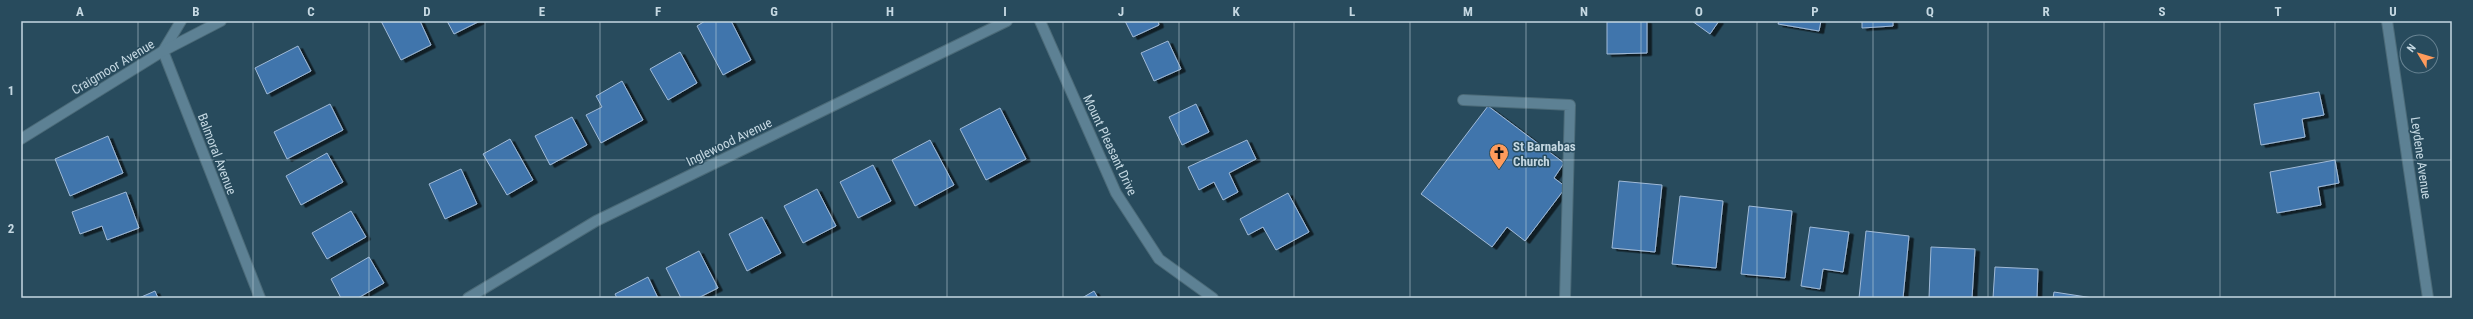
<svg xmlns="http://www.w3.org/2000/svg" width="2473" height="319" font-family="'Roboto Condensed',sans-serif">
<defs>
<filter id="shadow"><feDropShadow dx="4.5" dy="2.5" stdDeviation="0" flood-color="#0009"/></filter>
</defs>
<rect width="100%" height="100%" fill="#284b5d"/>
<g fill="#4074ac" stroke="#a0bad7" filter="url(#shadow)">
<path d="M381 21H420L431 45 401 60Z"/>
<path d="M447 21H480L454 34Z"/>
<path d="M705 21H731L751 60 723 75 697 26Z"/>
<path d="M1125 21H1158L1159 25 1133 37Z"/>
<path d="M1607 21H1647V53L1607 54Z"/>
<path d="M1692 21H1719L1710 34Z"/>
<path d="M1779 21H1821L1819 31 1778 24Z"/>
<path d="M1862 21H1893V26L1862 28Z"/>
<path d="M1168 41 1181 69 1154 81 1141 53Z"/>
<path d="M298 46 311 71 267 94 255 68Z"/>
<path d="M680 52 697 83 668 100 650 69Z"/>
<path d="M622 81 643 120 601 143 586 115 602 107 596 96Z"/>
<path d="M2319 92 2324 115 2302 119 2305 137 2261 145 2254 104Z"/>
<path d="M330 104 343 130 287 159 274 132Z"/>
<path d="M1196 104 1209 132 1182 145 1169 117Z"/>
<path d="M1488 106 1564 163 1554 178 1566 187 1525 241 1507 227 1492 247 1421 194Z"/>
<path d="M1000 108 1026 159 986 180 960 129Z"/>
<path d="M572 117 587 145 550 165 535 136Z"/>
<path d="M108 136 123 173 70 196 55 159Z"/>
<path d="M510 139 533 180 507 195 483 154Z"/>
<path d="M930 140 954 185 915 206 892 160Z"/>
<path d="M1247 140 1256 159 1229 173 1238 192 1223 200 1214 182 1199 190 1188 167Z"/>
<path d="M327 153 343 182 301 205 286 176Z"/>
<path d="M2335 160 2339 183 2318 187 2321 205 2277 213 2270 172Z"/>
<path d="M873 165 891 201 858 218 840 182Z"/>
<path d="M461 169 477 204 445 219 429 184Z"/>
<path d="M1619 181 1662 185 1655 252 1612 248Z"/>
<path d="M817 189 836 226 803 243 784 206Z"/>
<path d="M126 192 139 228 107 240 102 226 80 234 72 212Z"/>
<path d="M1288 193 1309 232 1276 250 1263 227 1248 235 1240 219Z"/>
<path d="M1680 196 1723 201 1716 268 1672 264Z"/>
<path d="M1749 206 1792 211 1785 278 1741 274Z"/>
<path d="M351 211 366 237 327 259 312 233Z"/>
<path d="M762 217 781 253 747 271 729 234Z"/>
<path d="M1810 227 1849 232 1843 272 1823 269 1820 289 1801 286Z"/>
<path d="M1866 231 1909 236 1903 298H1859Z"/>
<path d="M1931 247 1975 249 1972 298H1929Z"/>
<path d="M699 251 718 288 698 298H681L666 268Z"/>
<path d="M369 257 384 283 358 298H341L331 279Z"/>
<path d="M1995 267 2038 269 2037 298H1993Z"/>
<path d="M648 277 658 298H617L615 294Z"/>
<path d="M155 291 158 298H139Z"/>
<path d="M1094 291 1098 298H1082Z"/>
<path d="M2054 292 2093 298H2053Z"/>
</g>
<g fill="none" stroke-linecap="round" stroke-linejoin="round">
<g stroke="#4b6a78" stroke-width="12">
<g id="minor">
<path d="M181 21 163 51 260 298"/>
<path d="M1040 21 1116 193 1159 259 1213 298"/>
<path d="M2387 21 2428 298"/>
<path d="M1463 100 1570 105 1565 298"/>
<path d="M21 139 163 51 221 21"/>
<path d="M468 298 596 221 1007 21"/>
</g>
</g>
<use href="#minor" stroke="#5d8194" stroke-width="10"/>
</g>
<path fill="none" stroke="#c5d8e2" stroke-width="1" stroke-opacity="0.55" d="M138 21V298M253 21V298M369 21V298M485 21V298M600 21V298M716 21V298M832 21V298M947 21V298M1063 21V298M1179 21V298M1294 21V298M1410 21V298M1526 21V298M1641 21V298M1757 21V298M1873 21V298M1988 21V298M2104 21V298M2220 21V298M2335 21V298M21 160H2452"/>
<defs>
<g id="church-pin" transform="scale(1)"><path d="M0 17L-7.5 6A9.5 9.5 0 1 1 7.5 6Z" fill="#ff9b5b" stroke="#284b5d"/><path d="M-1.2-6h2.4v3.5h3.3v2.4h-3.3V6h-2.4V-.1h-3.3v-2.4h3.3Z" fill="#111"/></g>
</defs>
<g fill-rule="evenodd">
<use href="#church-pin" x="1499" y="153"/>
</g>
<g text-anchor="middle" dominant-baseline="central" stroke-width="3" stroke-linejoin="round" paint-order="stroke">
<g font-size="13" fill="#c5d8e2" stroke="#284b5d">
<text transform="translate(113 67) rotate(-31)">Craigmoor Avenue</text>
<text transform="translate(729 142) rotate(-26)">Inglewood Avenue</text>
<text transform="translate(1110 145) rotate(65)">Mount Pleasant Drive</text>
<text transform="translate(217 154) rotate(69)">Balmoral Avenue</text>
<text transform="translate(2421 158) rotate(82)">Leydene Avenue</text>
</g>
<g font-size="13" font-weight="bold" fill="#c5d8e2" stroke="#284b5d" text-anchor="start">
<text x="1513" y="146">St Barnabas<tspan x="1513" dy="15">Church</tspan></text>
</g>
</g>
<rect width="2473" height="319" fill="none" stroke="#284b5d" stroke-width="44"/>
<g transform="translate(2419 54) rotate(308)"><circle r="19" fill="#284b5d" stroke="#678392"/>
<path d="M0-3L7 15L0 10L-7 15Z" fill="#ff9b5b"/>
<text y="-6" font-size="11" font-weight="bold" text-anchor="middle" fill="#c5d8e2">N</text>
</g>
<rect x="22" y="22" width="2429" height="275" fill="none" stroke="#c5d8e2" stroke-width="1.5"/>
<g font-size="13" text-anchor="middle" font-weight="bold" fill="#c5d8e2">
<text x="80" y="16">A</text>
<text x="196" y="16">B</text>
<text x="311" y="16">C</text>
<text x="427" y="16">D</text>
<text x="542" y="16">E</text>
<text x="658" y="16">F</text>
<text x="774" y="16">G</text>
<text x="890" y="16">H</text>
<text x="1005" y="16">I</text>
<text x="1121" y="16">J</text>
<text x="1236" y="16">K</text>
<text x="1352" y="16">L</text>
<text x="1468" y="16">M</text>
<text x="1584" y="16">N</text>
<text x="1699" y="16">O</text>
<text x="1815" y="16">P</text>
<text x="1930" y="16">Q</text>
<text x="2046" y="16">R</text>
<text x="2162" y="16">S</text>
<text x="2278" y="16">T</text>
<text x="2393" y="16">U</text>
<text x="11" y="95">1</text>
<text x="11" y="233">2</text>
</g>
</svg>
